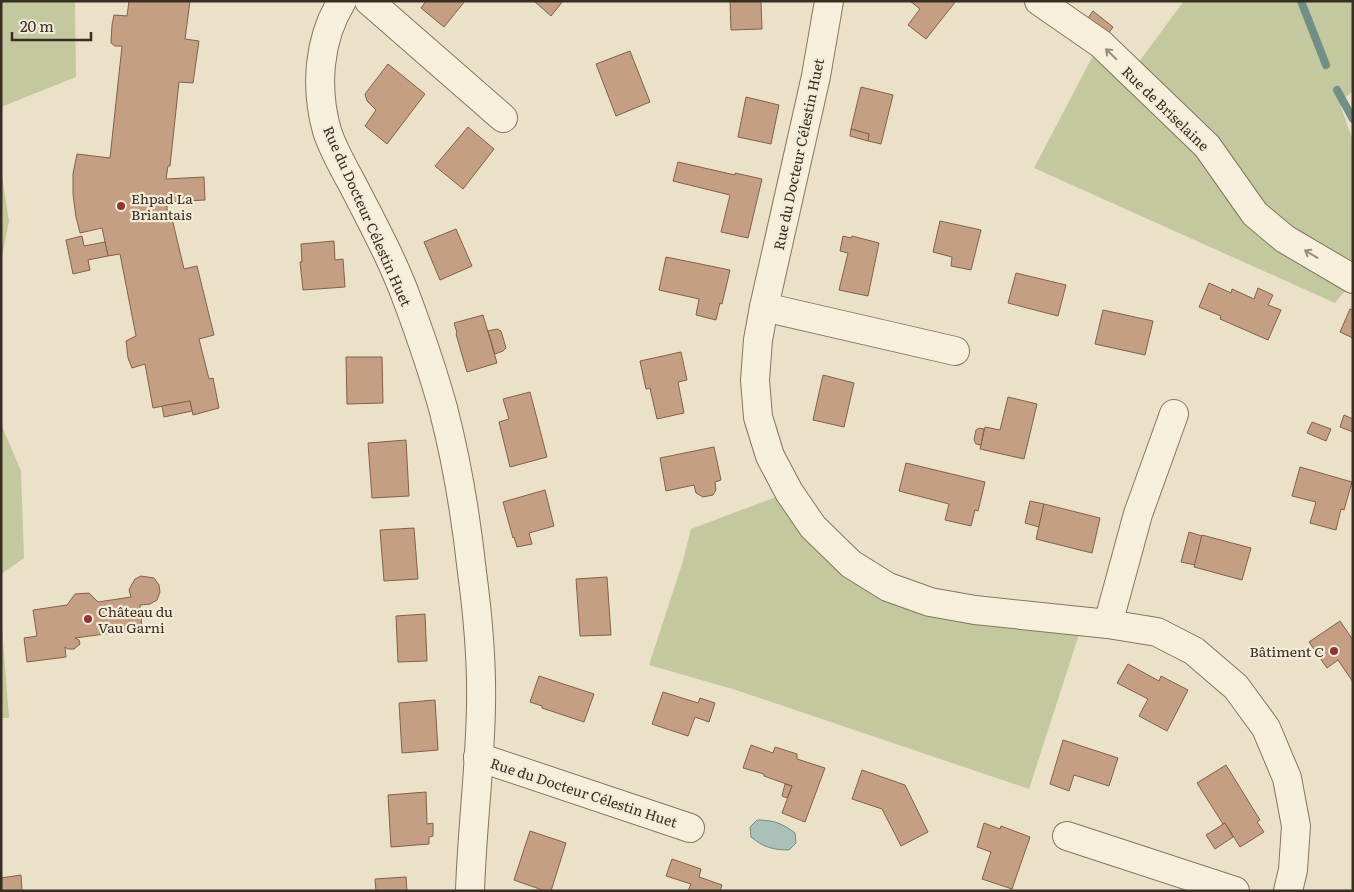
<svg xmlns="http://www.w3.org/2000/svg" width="1354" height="892" font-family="Literata,serif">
<rect width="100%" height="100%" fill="#ebe1c9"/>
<g fill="#c3c89e">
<path d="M1 1H75L76 77 1 107Z"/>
<path d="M1184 1H1353V91L1343 99 1341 107 1353 141V281L1335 303 1034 168 1096 50 1127 78Z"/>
<path d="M1 170 9 221 1 262Z"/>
<path d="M1 424 21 471 24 558 1 574Z"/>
<path d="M789 492 888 587 1083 622 1029 789 736 690 649 665 683 561 691 529Z"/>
<path d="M1 615 9 718H1Z"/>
</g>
<path fill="#aac0b9" stroke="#718e87" d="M757 820C773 820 782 823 795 833L796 843 789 850C773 850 763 847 751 837L750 827Z"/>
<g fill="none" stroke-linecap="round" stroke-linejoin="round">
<g stroke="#718e87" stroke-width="8">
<path d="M1301 1 1326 65"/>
<path d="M1337 90 1353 119"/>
</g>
</g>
<g fill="#c59f83" stroke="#836048">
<path d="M129 1H190L185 39 199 41 193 83 179 82 170 166H168L166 179 204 177 205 200 167 202V210H170L184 269 197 266 214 335 199 339 209 379 213 378 219 408 193 415 190 401 153 408 145 364 132 368 128 358 126 341 136 336 120 254 108 256 102 228 80 233 76 217 73 194V174L77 154 110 158 122 46H115L111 43 112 25 114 15 127 16Z"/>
<path d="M426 1H465L444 27 421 8Z"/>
<path d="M534 1H563L551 16Z"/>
<path d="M730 1H761L762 29 731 30Z"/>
<path d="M910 1H956L926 39 908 25 920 9Z"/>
<path d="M1093 11 1113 27 1105 38 1085 22Z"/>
<path d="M630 51 650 102 616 116 596 64Z"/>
<path d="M388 64 425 94 387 144 365 126 376 110 367 101 365 94Z"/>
<path d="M861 87 893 95 881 144 868 141 869 134 851 129Z"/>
<path d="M746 97 779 105 771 144 738 137Z"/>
<path d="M468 127 494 149 463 189 435 166Z"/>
<path d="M851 129 869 134 868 141 850 136Z"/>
<path d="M678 162 735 175V173L762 179 748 238 721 232 730 195 673 181Z"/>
<path d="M940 221 981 230 971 270 951 266 952 257 933 252Z"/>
<path d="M456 229 472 266 440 280 424 242Z"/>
<path d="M82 236 84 246 105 242 108 256 88 260 90 270 73 274 66 240Z"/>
<path d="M843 236 851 238 852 236 879 243 868 296 839 290 848 253 840 251Z"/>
<path d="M334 241 335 260 343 259 345 287 303 290 300 262H302L301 244Z"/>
<path d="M666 257 730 270 722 304 720 303 716 320 696 315 699 299 659 290Z"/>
<path d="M1016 273 1066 285 1058 316 1008 303Z"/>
<path d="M1209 283 1231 293 1232 289 1254 299 1258 288 1273 295 1268 305 1281 310 1268 340 1220 319 1221 316 1199 307Z"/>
<path d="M1350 309 1353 310V338L1340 332Z"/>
<path d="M1103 310 1153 321 1145 355 1095 344Z"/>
<path d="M483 315 497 363 467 372 456 334 457 333 454 323Z"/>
<path d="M497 329 501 331 506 348 503 351 495 354 488 331Z"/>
<path d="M681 352 687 380 678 382 684 413 657 419 650 388 646 389 640 361Z"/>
<path d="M346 357H382L383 403 347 404Z"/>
<path d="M823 375 854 383 844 427 813 420Z"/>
<path d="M530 392 547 457 510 467 499 422 509 419 503 399Z"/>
<path d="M1008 397 1037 404 1024 459 980 449 985 427 1000 430Z"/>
<path d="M190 401 192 411 164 417 162 406Z"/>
<path d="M1344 415 1353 419V432L1340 427Z"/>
<path d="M1312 422 1331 429 1326 441 1307 433Z"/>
<path d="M979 428 984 429 981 445 976 444 974 440 976 430Z"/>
<path d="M406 440 409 496 372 498 368 443Z"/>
<path d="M714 447 721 480 715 482 716 490 713 495 703 497 696 493 694 485 666 491 660 458Z"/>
<path d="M906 463 985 482 978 511 975 510 971 526 945 520 949 504 899 491Z"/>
<path d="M1300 467 1352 482 1344 510 1341 509 1336 530 1310 523 1316 502 1292 496Z"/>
<path d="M545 490 554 526 529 533 532 544 517 547 514 537 513 538 503 502Z"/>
<path d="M1030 501 1044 504 1039 527 1025 523Z"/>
<path d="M1044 504 1100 518 1092 553 1036 539Z"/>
<path d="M414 528 418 579 384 581 380 530Z"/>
<path d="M1189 532 1202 536 1195 565 1181 562Z"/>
<path d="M1202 535 1251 548 1242 580 1194 567Z"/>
<path d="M141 576 154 578 159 585 160 592 157 600 150 604 140 605 142 629 75 638 79 640 80 644 74 649H68L65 647 66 657 27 662 24 638 37 636 33 610 67 605 75 594 89 593 98 602 131 597 129 590 132 584 135 579Z"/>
<path d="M607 577 611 635 580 636 576 579Z"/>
<path d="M425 614 427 661 398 662 396 616Z"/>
<path d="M1340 621 1353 640V682L1338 660 1327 668 1309 642Z"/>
<path d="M1128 664 1159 681 1161 676 1188 690 1167 731 1139 716 1148 699 1117 683Z"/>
<path d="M539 676 594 694 584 722 542 708V706L530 702Z"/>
<path d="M663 692 698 703 700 698 715 703 709 722 695 717 688 736 652 724Z"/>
<path d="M435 700 438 750 402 753 399 703Z"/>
<path d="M1063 740 1118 758 1109 786 1074 775 1069 791 1050 784Z"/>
<path d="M751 745 773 753 775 747 797 754V759L825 768 805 822 782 813 792 786 764 776V774L743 768Z"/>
<path d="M1226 765 1260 820 1257 822 1264 832 1240 847 1225 823 1223 824 1197 783Z"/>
<path d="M862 770 905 785 928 832 901 846 882 809 852 799Z"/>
<path d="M785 784 792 786 787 798 782 796Z"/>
<path d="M426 792 427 824 433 823V836L429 837V844L391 847 388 795Z"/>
<path d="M984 823 1000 829 1001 826 1030 837 1012 889 982 879 991 852 977 847Z"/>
<path d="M1225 823 1233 837 1215 849 1206 835Z"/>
<path d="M530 831 566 843 551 891H545L514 880Z"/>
<path d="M672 859 701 869 699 877 722 885 720 891H688L691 884 666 876Z"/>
<path d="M21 875 22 891H1V878Z"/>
<path d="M406 877 407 891H376L375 879Z"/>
</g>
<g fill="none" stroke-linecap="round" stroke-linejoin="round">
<g stroke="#867460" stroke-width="30">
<g id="minor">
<path d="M342 1C318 40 315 88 327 131 333 150 346 172 355 189 374 226 394 263 408 302 421 337 433 372 443 408 457 462 466 517 472 572 478 617 482 661 481 706 480 768 472 829 470 891"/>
<path d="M369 1 503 118"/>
<path d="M829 1 816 76 764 307 758 340 755 380 758 417 770 456 789 492 813 527 851 564 888 587 930 602 975 610 1108 624 1157 632 1194 651 1236 687 1266 728 1287 778 1296 826 1293 870 1288 891"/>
<path d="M1039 1 1101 44 1207 146 1255 214 1285 239 1353 279"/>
<path d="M764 307 955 351"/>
<path d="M1108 624 1138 514 1174 414"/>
<path d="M478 757 690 828"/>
<path d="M1067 836 1235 891"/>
</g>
</g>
<use href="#minor" stroke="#f6efdc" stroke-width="28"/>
</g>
<defs><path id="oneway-shaft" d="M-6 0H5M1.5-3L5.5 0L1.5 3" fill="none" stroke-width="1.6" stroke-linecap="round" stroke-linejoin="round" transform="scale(1.25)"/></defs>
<g stroke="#978e7f">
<use href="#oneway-shaft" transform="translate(1111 54) rotate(-136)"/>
<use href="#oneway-shaft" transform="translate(1311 254) rotate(-149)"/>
</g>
<g fill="#8f3535" stroke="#f3ebd8" stroke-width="2">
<circle cx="121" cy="206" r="5"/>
<circle cx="88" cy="619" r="5"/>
<circle cx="1334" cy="651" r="5"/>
</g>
<g text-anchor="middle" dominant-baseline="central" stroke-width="4.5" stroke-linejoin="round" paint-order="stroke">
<g font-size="14" fill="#382d22" stroke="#f3ebd8">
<text transform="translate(1166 108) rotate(44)">Rue de Briselaine</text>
<text transform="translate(798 154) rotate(-78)">Rue du Docteur Célestin Huet</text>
<text transform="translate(368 216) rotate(66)">Rue du Docteur Célestin Huet</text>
<text transform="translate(584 792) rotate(18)">Rue du Docteur Célestin Huet</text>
</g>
<g font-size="14" fill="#382d22" stroke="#f3ebd8" text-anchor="start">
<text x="131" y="198">Ehpad La<tspan x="131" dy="16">Briantais</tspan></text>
<text x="98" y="611">Château du<tspan x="98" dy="16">Vau Garni</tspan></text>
<text x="1324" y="651" text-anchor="end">Bâtiment C</text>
</g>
</g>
<rect width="1354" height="892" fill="none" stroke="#382d22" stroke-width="5"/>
<path d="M12 32v8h79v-8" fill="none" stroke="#382d22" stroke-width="2.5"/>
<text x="20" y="32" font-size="15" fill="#382d22" stroke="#f3ebd8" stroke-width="4" paint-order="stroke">20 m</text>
</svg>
